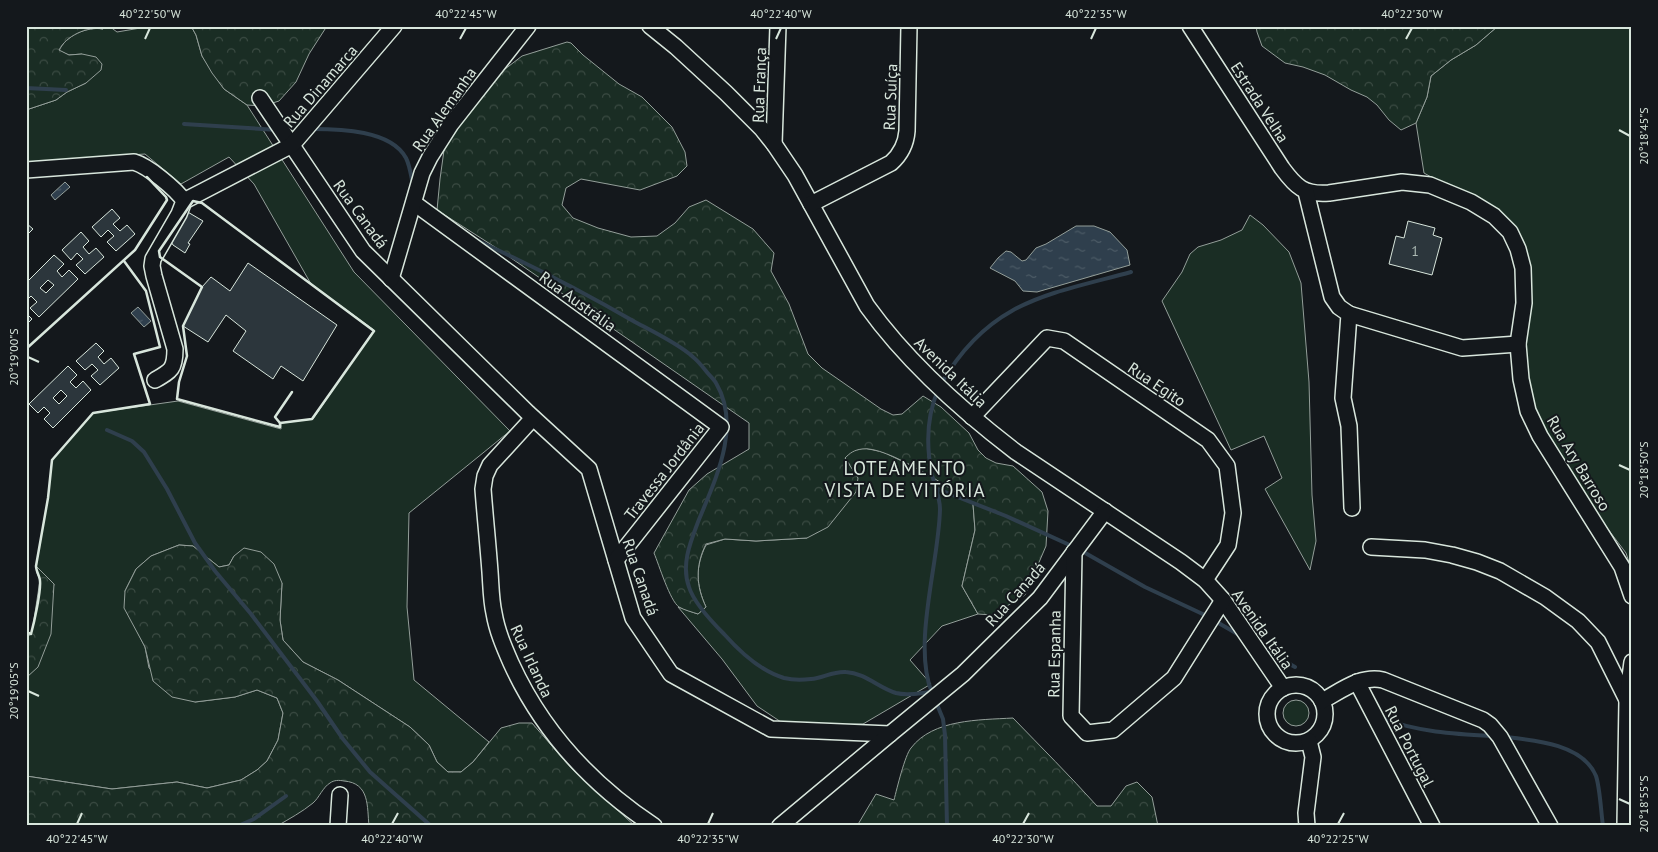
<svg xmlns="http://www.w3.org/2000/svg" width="1658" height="852" font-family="'PT Sans',sans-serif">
<defs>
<pattern id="forest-crowns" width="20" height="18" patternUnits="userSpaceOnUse" patternTransform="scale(1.25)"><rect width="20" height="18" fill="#1a2d24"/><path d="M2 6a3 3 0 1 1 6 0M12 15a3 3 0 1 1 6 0" fill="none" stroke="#3b4b43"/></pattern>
<pattern id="water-ripples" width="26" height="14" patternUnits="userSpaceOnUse" patternTransform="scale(1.25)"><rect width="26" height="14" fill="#2f3f4d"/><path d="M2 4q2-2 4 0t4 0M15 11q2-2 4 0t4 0" fill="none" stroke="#4c5b66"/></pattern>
</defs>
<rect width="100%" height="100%" fill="#14181c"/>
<g fill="#1a2d24" stroke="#939e99">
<path d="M104 26H109L117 32 152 26H191L196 35 202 56 224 89 247 105 354 272 510 431 409 513 407 607 414 680 489 742 473 762 461 772H448L437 762 429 745 410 727 338 680 303 662 283 640 280 620 282 583 234 556 229 565 219 567 193 546 179 545 151 556 136 569 125 591 136 629 145 647 149 668 195 702 235 697 257 690 277 698 283 713 278 740 267 761 257 770 241 780 207 788 177 782 112 789 26 776V678L38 666 54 584 36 566 48 498 52 460 93 413 178 401 281 429V423L313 419 374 330 311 284 254 184 229 157 181 184 145 154 26 162V110L56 100 67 92 86 83 82 54 69 55 59 51C65 36 87 26 103 29Z"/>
<path d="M1498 26H1632V591V571L1626 553 1595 512 1543 436 1524 375 1527 260 1522 240 1504 218 1424 173 1416 123 1427 97 1431 76 1451 60 1476 45Z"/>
<path d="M1250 215 1263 225 1289 252 1301 283 1309 382 1312 495 1316 541 1310 570 1265 489 1282 478 1264 436 1231 450 1162 301 1182 272 1190 254 1198 247 1221 240 1242 230Z"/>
<path d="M864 448 883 452 910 465 945 483 973 504 975 530 962 586 978 614 942 626 910 660 931 684 863 724 787 726 757 706 722 659 678 607 698 614 706 607C696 585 695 567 706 545L725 539 756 541 807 538 850 465 845 458 852 451Z"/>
<circle cx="1296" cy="713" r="13"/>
</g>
<g fill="url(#forest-crowns)" stroke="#939e99">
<path d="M26 26H104L103 29C87 26 66 36 59 50L69 55 82 54 96 57 102 64 101 70 86 83 67 92 56 100 26 110Z"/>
<path d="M191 26H327L309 54 296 82 279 101 263 106 247 105 224 89 212 73 202 56 196 35Z"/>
<path d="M1256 26H1498L1476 45 1451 60 1431 76 1427 97 1416 123 1401 130 1389 120 1377 105 1367 97 1351 90 1325 75 1303 67 1285 63 1262 46 1257 32Z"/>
<path d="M567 42 571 43 583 55 619 84 642 97 672 127 685 152 687 166 677 176 640 190 581 179 566 188 562 205 573 218 598 228 631 237 657 236 675 223 689 207 706 200 753 229 774 253 771 271 789 304 808 354 822 368 881 409 893 415 902 414 923 396 941 407 969 433 978 450 986 458 996 463 1013 466 1042 492 1048 511 1046 546 1025 595 992 615 978 614 962 586 975 530 973 504C952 489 886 445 862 449 854 450 850 453 845 458L858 478 856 492 828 527 807 538 756 541 725 539 706 544C695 566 696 586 706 607L698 614C692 612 684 610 679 607 670 601 659 565 654 553L689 490 707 474 749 449V423L498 249 437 210 440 179 445 143 496 76 522 56Z"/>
<path d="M179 545 193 546 219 567 229 565 234 556 244 548 261 552 274 564 282 583 280 620 283 640 303 662 338 680 410 727 429 745 437 762 448 772H461L473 762 501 728 519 723H532L571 768 635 826H369C367 807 370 783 344 781 339 780 334 780 330 783 323 787 319 798 313 803 302 812 289 819 277 826H26V776L112 789 177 782 207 788 241 780 257 770 267 761 278 740 283 713 277 698 257 690 235 697 195 702 172 697 153 681 145 647 124 608 125 591 136 569 151 556Z"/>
<path d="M36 566 54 584 51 634 38 667 26 678V638L31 634 33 626 40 580 37 573Z"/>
<path d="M1013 718C1041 747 1070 776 1097 806H1111L1126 786 1137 782 1152 797 1158 826H857L876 794 894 800C897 788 905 755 911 748 933 719 979 720 1013 718Z"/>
</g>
<g fill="url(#water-ripples)" stroke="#939e99">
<path d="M65 182 70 187 55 200 51 195Z"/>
<path d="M1076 226H1094L1110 232 1127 250 1130 265 1037 292 1023 291 1015 281 990 268 998 258 1006 251 1011 252 1022 261 1026 260 1036 248 1046 244Z"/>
<path d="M138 307 151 321 144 327 131 313Z"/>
</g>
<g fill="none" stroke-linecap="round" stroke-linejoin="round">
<g stroke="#2f3f4d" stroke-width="4">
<path d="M26 88 66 90"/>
<path d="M184 124 278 130"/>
<path d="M312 129C340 129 391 130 406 158 410 166 411 176 413 185"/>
<path d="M474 239C529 264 583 292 635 322 652 331 679 344 693 357 698 361 702 366 706 371 709 375 714 379 716 383 742 427 715 480 698 522 690 543 681 565 689 587 694 603 712 622 724 634 740 652 760 671 784 678 792 680 803 680 811 679 823 678 833 671 846 672 865 673 879 688 896 693 908 696 920 693 931 692"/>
<path d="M941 384C989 301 1046 295 1131 272"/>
<path d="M107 430 132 441 144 452 167 489 195 543 215 571 251 614 317 701 343 739 370 772 431 826"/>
<path d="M935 488 1006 516 1074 547"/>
<path d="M1080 550 1145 587 1209 617"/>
<path d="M1215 621 1241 636"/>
<path d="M1262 648 1295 667"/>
<path d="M932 693C912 644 939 563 940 509 940 498 935 486 932 475 926 446 926 418 938 390"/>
<path d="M936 702 943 719 945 735 947 826"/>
<path d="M1382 718C1416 732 1456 734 1493 736"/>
<path d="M1505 737C1534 740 1583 744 1596 776 1600 788 1601 812 1603 826"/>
<path d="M238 826 254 819 286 796"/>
</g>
</g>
<g fill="#2c363c" stroke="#d8e6dc" fill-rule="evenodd">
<path d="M112 209 120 218 113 224 120 231 127 225 135 234 116 251 107 242 114 236 108 230 101 237 92 227Z"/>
<path d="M186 211 203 221 188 243 190 244 185 253 173 245 170 240Z"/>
<path d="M1408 221 1435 228 1433 235 1442 238 1432 275 1389 264 1396 236 1404 238Z"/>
<path d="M26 223 33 229 26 236Z"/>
<path d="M81 232 89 241 83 247 89 254 96 248 104 257 85 274 76 265 83 259 77 253 71 260 62 250Z"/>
<path d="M54 255 64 264 57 271 62 277 69 270 78 279 39 317 30 308 37 302 31 296 26 301V283ZM48 280 54 285 46 293 40 288Z"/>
<path d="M248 263 337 325 303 381 281 366 273 379 233 351 246 331 226 315 208 342 183 326 202 287 211 277 230 291Z"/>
<path d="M26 313 32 319 26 325Z"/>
<path d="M96 343 104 351 98 357 104 364 111 358 119 368 100 385 91 376 98 370 92 364 85 370 76 361Z"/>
<path d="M68 366 77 375 70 382 76 388 83 381 91 390 53 428 44 419 50 413 44 407 38 413 29 404ZM61 390 67 396 59 404 53 398Z"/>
</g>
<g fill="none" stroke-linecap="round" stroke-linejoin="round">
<g stroke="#d8e6dc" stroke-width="18">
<g id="minor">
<path d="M650 26 676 47 726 93 762 129 774 144 795 175 867 306C908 363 961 410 1016 452L1181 562 1205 580 1223 600 1283 688"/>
<path d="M1190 26 1282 168C1296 187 1304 195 1329 193L1402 182 1430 185 1471 202 1494 216 1510 232 1518 249 1523 268 1524 303 1518 344 1521 379 1528 411 1540 436 1622 567 1632 596"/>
<path d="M260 98 363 251 528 413 589 469 633 618 671 674 771 729 890 734 963 674 1040 598 1105 511"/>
<path d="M774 144 778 26"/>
<path d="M26 170 134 162C148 166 176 189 184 201L179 214 153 259 152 266 154 276 175 349C175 369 171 371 155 380"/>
<path d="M1306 192 1332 297 1339 307 1349 314 1343 398 1349 426 1352 508"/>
<path d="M184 201 292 145 394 26"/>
<path d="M414 203 721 427 616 560"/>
<path d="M811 204 891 163C901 154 906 144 907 131L909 26"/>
<path d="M391 279 422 173 430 157 451 124 528 26"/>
<path d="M1349 314 1462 348 1518 344"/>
<path d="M972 417 1047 338 1064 341 1208 440 1227 466 1233 513 1228 545 1205 580"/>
<path d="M533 418 490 465 485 476 483 489C485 516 488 544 490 572 491 585 491 600 494 613 497 631 504 647 511 663 542 731 592 785 654 826"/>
<path d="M1371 547 1425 550 1452 555 1477 562 1500 571 1545 597 1578 621 1598 642 1627 700"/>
<path d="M1074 552 1071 716 1087 733 1113 730 1174 678 1223 600"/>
<path d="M1357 682 1432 826"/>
<circle cx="1296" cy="714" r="29"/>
<path d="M1322 701C1341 691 1360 675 1383 680L1483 720 1490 725 1500 737 1550 826"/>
<path d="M338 826 340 795"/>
<path d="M780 826 890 734"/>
<path d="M1307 826 1306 813 1313 757 1309 741"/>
<path d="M1625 826 1627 700 1632 662"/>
</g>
</g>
<use href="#minor" stroke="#14181c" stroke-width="15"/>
<g stroke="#d8e6dc" stroke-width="2.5">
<path d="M193 201 202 203 374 331 312 419 280 423V427L177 399 179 382 187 356 183 326 202 287 160 257 159 251Z"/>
<path d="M26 349 135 250 167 200 166 197 147 177"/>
<path d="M280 423 275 417 292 392"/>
<path d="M26 632 31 634C34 623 41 592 40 581 40 577 36 571 36 566L48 498 52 460 93 413 150 404 134 354 160 347 146 291 124 261"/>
</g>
</g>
<path fill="none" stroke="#d8e6dc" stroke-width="2" d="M145 39 150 28M460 39 466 28M776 39 781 28M1091 39 1096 28M1406 39 1412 28M1619 130 1630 136M28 357 39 362M1619 465 1630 470M28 691 39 696M1619 799 1630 804M77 824 82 813M392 824 398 813M708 824 713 813M1023 824 1029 813M1338 824 1344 813"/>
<g text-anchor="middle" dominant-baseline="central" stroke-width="4" stroke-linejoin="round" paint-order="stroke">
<g font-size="14" fill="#adbab4">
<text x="1415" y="251">1</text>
</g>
<g font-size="16" fill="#d8e6dc" stroke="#14181c">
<text transform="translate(759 85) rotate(-88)">Rua França</text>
<text transform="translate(320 86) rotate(-49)">Rua Dinamarca</text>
<text transform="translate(890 97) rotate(-88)">Rua Suíça</text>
<text transform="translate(1260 102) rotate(57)">Estrada Velha</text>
<text transform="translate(444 109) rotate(-55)">Rua Alemanha</text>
<text transform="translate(361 214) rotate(54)">Rua Canadá</text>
<text transform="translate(578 301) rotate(36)">Rua Austrália</text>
<text transform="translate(951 372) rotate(44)">Avenida Itália</text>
<text transform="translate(1157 384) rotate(34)">Rua Egito</text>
<text transform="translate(1579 463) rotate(59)">Rua Ary Barroso</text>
<text transform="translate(664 471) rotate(-52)">Travessa Jordânia</text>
<text transform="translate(641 577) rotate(71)">Rua Canadá</text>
<text transform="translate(1015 594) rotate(-48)">Rua Canadá</text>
<text transform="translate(1263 629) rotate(55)">Avenida Itália</text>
<text transform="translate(1054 654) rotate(-89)">Rua Espanha</text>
<text transform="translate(532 661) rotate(65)">Rua Irlanda</text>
<text transform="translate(1410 746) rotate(63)">Rua Portugal</text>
</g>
<g font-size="19" letter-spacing="1" fill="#d8e6dc" stroke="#14181c">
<text x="905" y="468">LOTEAMENTO<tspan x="905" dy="22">VISTA DE VITÓRIA</tspan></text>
</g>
</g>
<rect width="1658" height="852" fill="none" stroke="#14181c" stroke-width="55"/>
<rect x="28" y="28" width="1602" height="796" fill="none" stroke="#d8e6dc" stroke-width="2"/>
<g font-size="12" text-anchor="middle" fill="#d8e6dc">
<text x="150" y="18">40°22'50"W</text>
<text x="466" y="18">40°22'45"W</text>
<text x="781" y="18">40°22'40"W</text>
<text x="1096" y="18">40°22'35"W</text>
<text x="1412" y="18">40°22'30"W</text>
<text transform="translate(1644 136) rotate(-90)" y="4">20°18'45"S</text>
<text transform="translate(14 357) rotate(-90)" y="4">20°19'00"S</text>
<text transform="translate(1644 470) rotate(-90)" y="4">20°18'50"S</text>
<text transform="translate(14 691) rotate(-90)" y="4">20°19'05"S</text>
<text transform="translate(1644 804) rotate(-90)" y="4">20°18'55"S</text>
<text x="77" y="843">40°22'45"W</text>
<text x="392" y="843">40°22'40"W</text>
<text x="708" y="843">40°22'35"W</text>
<text x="1023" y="843">40°22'30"W</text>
<text x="1338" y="843">40°22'25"W</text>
</g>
</svg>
